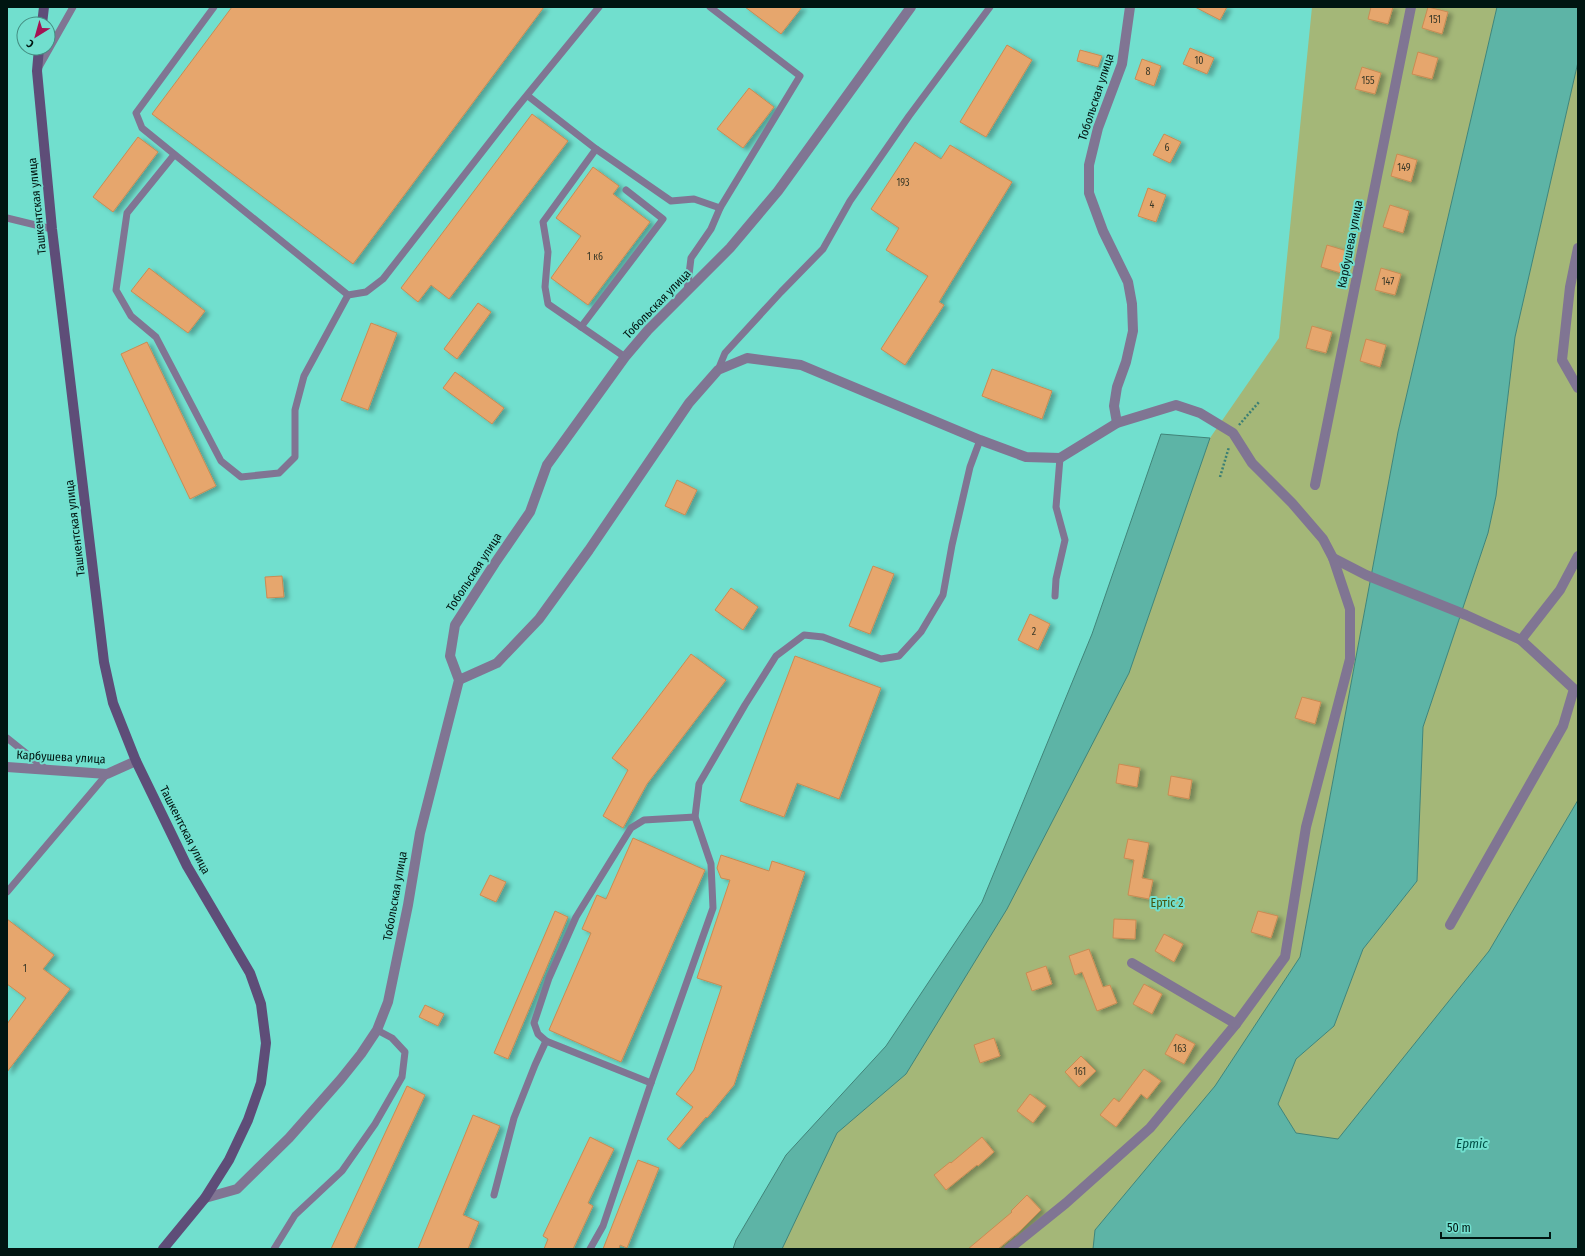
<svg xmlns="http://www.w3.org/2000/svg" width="1585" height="1256" font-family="'Fira Sans Condensed',sans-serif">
<defs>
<filter id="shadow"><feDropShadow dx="4.5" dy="2.5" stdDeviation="2" flood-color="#0004"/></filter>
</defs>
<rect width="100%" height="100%" fill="#71dfce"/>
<g fill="#a4b778">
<path d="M1312 7H1497L1398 432 1300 957 1215 1086 1095 1230 1093 1249H782L837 1133 906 1074 1129 673 1210 438 1279 338Z"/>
<path d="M1578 62V800L1489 951 1338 1140 1296 1133 1278 1104 1296 1059 1334 1026 1363 949 1417 881 1423 727 1488 533 1496 496 1515 337Z"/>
</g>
<g fill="#5db4a6" stroke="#418479">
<path d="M1497 7H1578V62L1515 337 1496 496 1488 533 1423 727 1417 881 1363 949 1334 1026 1296 1059 1278 1104 1296 1133 1338 1139 1489 951 1578 800V1249H1093L1095 1230 1215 1086 1300 957 1398 432Z"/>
<path d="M1161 434 1210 438 1129 673 1007 909 906 1074 837 1133 782 1249H733L736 1240 786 1155 886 1046 982 902 1092 634Z"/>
</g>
<g fill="#e6a66d" stroke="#c98b53" filter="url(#shadow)">
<path d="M232 7H544L353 264 152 114Z"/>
<path d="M745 7H802L781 34Z"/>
<path d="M1195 7H1227L1220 20Z"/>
<path d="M1371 7H1393L1388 24 1368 19Z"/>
<path d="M1428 7 1448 12 1442 34 1422 28Z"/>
<path d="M1007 45 1032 60 986 137 960 122Z"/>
<path d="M1190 48 1214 58 1207 74 1183 64Z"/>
<path d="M1080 50 1102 56 1098 67 1077 61Z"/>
<path d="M1418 52 1438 58 1432 79 1412 74Z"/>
<path d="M1142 59 1161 66 1154 86 1135 79Z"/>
<path d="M1362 67 1381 73 1375 94 1355 89Z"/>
<path d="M749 88 774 107 743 148 717 129Z"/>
<path d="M532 114 568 141 449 299 431 285 418 302 401 288Z"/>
<path d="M1164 134 1181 142 1170 163 1153 155Z"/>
<path d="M138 137 158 152 113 212 93 197Z"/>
<path d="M915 142 941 159 950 145 1012 182 939 302 944 305 905 365 881 349 928 276 886 250 899 228 871 209Z"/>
<path d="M1397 154 1417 160 1411 182 1391 176Z"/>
<path d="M593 167 619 186 613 194 650 222 588 305 551 278 581 236 556 218Z"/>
<path d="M1148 188 1166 195 1156 222 1138 216Z"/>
<path d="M1390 205 1409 211 1403 233 1383 227Z"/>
<path d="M1327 245 1347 251 1341 273 1321 267Z"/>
<path d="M149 268 205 311 188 333 131 291Z"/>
<path d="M1381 268 1401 274 1395 295 1375 290Z"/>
<path d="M478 303 491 312 457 359 444 349Z"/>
<path d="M371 323 397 333 368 410 341 400Z"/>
<path d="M1312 326 1332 332 1326 353 1306 348Z"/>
<path d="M1366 339 1386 345 1380 367 1360 361Z"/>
<path d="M147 342 216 486 190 499 121 354Z"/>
<path d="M992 369 1052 391 1042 419 982 396Z"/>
<path d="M455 372 504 408 492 424 443 388Z"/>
<path d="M677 480 697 490 685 515 665 506Z"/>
<path d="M873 566 894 574 870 634 849 626Z"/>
<path d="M282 576 284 597 267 598 265 577Z"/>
<path d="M731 588 758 607 743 630 715 610Z"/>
<path d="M1030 614 1050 624 1038 650 1018 640Z"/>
<path d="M691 654 726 680 647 784 623 828 603 816 628 770 612 758Z"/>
<path d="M795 656 881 688 839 799 797 783 784 817 740 801Z"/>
<path d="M1302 697 1321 702 1315 724 1295 718Z"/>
<path d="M1119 764 1140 768 1137 787 1116 783Z"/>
<path d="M1171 776 1192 780 1189 799 1168 795Z"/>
<path d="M633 838 705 870 621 1062 549 1030 591 933 582 929 597 895 606 899Z"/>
<path d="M1128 839 1149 843 1142 878 1153 880 1149 899 1128 895 1134 860 1124 858Z"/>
<path d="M721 855 769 871 772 861 805 872 734 1085 707 1118 706 1117 679 1149 667 1139 693 1107 676 1094 694 1070 722 986 697 978 730 880 721 878 717 868Z"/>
<path d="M490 875 506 882 496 902 480 895Z"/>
<path d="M555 911 568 917 508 1059 494 1053Z"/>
<path d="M1258 911 1278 916 1271 938 1251 932Z"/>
<path d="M7 919 54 955 43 969 70 989 7 1072V1024L26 998 7 984Z"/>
<path d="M1114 919 1136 920 1135 939 1113 938Z"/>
<path d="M1164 934 1183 944 1174 962 1155 951Z"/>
<path d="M1089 949 1103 987 1110 985 1117 1003 1097 1011 1082 972 1075 975 1069 956Z"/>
<path d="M1046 966 1052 984 1032 991 1026 973Z"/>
<path d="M1144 984 1162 994 1152 1014 1133 1004Z"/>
<path d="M425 1005 444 1014 438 1026 419 1017Z"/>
<path d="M1176 1034 1195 1044 1184 1064 1165 1054Z"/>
<path d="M994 1038 1000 1056 980 1063 974 1045Z"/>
<path d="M1081 1056 1096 1071 1079 1087 1065 1072Z"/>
<path d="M1144 1069 1161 1081 1147 1099 1141 1094 1116 1127 1100 1115 1114 1098 1119 1102Z"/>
<path d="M407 1086 425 1095 354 1249H331Z"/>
<path d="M1030 1094 1046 1106 1033 1123 1017 1111Z"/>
<path d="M473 1115 500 1126 463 1215 479 1222 476 1229 468 1249H418Z"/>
<path d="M590 1137 614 1149 588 1203 593 1206 573 1249H544L548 1239 543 1236Z"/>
<path d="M982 1137 994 1152 978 1166 977 1165 946 1190 934 1175 950 1162 951 1163Z"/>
<path d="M638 1160 659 1168 627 1248 620 1245 619 1249H603Z"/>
<path d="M1027 1195 1041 1210 1020 1231 998 1249H968L1012 1212 1011 1211Z"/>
</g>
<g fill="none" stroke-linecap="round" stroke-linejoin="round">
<g stroke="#3b7f74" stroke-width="2.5" stroke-dasharray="2 2" stroke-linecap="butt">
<path d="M1239 425 1259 402"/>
<path d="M1220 477 1229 447"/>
</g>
<g stroke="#807593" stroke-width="7">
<path d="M214 7 136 113 142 128 348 295 366 292 383 279 514 111 599 7"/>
<path d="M39 67 73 7"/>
<path d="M528 96 596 149 671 201 694 199 720 208 800 76 710 7"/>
<path d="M596 149 543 222 548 252 545 287 548 304 625 357"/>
<path d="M174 155 127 213 116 290 131 316 156 337 221 461 241 477 279 473 295 457V410L304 376 348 295"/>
<path d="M7 218 52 229"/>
<path d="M687 291 691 258 711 229 720 208"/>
<path d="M581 327 663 219 626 190"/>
<path d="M718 370 725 353 781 292 823 249 850 201 909 116 990 7"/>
<path d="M1055 596 1056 579 1065 540 1056 507 1060 458"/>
<path d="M7 738 47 770"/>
<path d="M7 892 107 774"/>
<path d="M651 1083 546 1041 538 1034 534 1023 549 978 576 917 631 828 644 820 695 817"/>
<path d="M494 1195 514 1118 535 1065 546 1041"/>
<path d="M274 1249 295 1215 342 1171 375 1124 402 1077 405 1052 392 1038 377 1030"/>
<path d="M590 1249 603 1226 651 1083 713 908 711 864 695 817 699 784 745 705 776 656 804 635 823 637 881 659 899 656 921 632 943 595 952 545 970 467 980 440"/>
</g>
<g stroke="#807593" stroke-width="10">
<path d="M1578 248 1570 287 1562 360 1578 388"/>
<path d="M1117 423 1114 406 1117 387 1126 362 1133 331 1132 304 1128 282 1103 231 1089 193V165L1098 128 1122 64 1130 7"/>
<path d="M1315 485 1411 7"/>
<path d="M1333 558 1366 575 1466 615 1521 640 1574 689 1563 726 1450 925"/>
<path d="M1521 640 1560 590 1578 556"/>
<path d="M459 680 497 663 539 619 589 550 689 403 718 370 747 358 801 365 980 440 1026 457 1060 458 1117 423 1176 405 1200 413 1233 433 1252 463 1292 503 1323 539 1333 558 1350 609V659L1306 827 1285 957 1236 1024 1150 1128 1066 1203 1009 1249"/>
<path d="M7 767 107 774 136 761"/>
<path d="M1132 963 1236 1024"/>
<path d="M205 1198 237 1189 289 1138 341 1079 361 1054 377 1030 388 1002 408 905 420 833 459 680 450 656 455 625 495 563 530 512 547 465 625 357 648 330 730 248 778 191 911 7"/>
</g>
<g stroke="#5e4d78" stroke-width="10">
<path d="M42 24 44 7"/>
<path d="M39 48 37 71 52 229 104 662 113 703 136 761 187 866 250 973 261 1004 266 1043 261 1083 248 1120 229 1160 205 1198 163 1249"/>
</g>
</g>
<g text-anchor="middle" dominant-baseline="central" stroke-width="4" stroke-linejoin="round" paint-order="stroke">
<g font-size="10" fill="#3a3928">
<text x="1435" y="20">151</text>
<text x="1199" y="61">10</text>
<text x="1148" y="72">8</text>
<text x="1368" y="81">155</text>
<text x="1167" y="148">6</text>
<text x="1404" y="168">149</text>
<text x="903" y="183">193</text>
<text x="1152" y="205">4</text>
<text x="595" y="257">1 к6</text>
<text x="1388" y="282">147</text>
<text x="1034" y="632">2</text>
<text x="25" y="969">1</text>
<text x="1180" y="1049">163</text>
<text x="1080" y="1072">161</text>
</g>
<g font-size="12" fill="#001511" stroke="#71dfce">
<text transform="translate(1096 97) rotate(-72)">Тобольская улица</text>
<text transform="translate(37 206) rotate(-96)">Ташкентская улица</text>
<text transform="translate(1350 244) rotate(-79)">Карбушева улица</text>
<text transform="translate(657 304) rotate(-46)">Тобольская улица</text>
<text transform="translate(75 528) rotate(-97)">Ташкентская улица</text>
<text transform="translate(474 572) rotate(-57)">Тобольская улица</text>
<text transform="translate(61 757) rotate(3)">Карбушева улица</text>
<text transform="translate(185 830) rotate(63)">Ташкентская улица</text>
<text transform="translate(395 896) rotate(-80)">Тобольская улица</text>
</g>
<g font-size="12" fill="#465610" stroke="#71dfce">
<text x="1167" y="903">Ертіс 2</text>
</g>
<g font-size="13" font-style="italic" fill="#005047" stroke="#71dfce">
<text x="1472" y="1143">Ертіс</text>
</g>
</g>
<rect width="1585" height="1256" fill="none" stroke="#001511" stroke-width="16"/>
<g transform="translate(36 36) rotate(217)"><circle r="19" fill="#71dfce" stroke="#448e82"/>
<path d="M0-3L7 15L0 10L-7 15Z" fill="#a41353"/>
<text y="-6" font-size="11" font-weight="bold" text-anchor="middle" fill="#001511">С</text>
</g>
<path d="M1441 1232v6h109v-6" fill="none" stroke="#001511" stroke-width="2"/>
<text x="1447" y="1232" font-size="12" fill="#001511" stroke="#71dfce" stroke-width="3" paint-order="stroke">50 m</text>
</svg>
